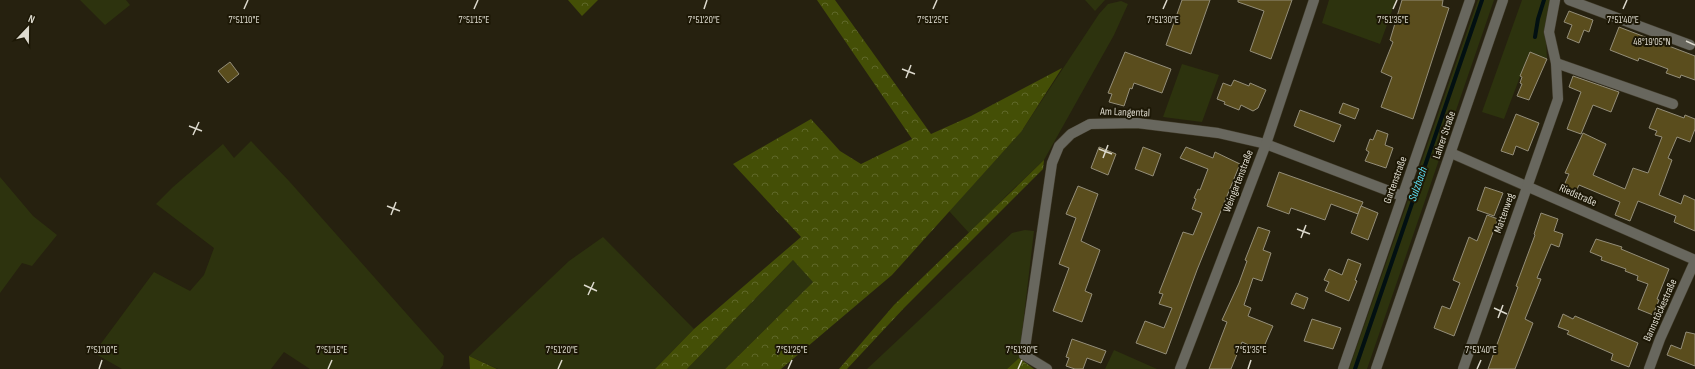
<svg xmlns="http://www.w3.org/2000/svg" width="1695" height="369" font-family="'Sofia Sans Condensed',sans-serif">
<defs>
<pattern id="forest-crowns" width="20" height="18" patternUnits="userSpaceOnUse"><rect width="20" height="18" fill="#444f06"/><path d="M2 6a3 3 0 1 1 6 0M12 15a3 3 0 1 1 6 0" fill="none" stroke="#5f6829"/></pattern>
</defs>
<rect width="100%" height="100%" fill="#26210f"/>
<g fill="#2d330e">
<path d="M80 0H126L130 5 105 25Z"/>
<path d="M1085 0H1105L1095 11Z"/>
<path d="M1329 0H1396L1380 44 1322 23Z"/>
<path d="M1478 0H1494L1367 369H1349Z"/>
<path d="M1522 0H1552L1545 24 1547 59 1529 53 1504 119 1482 112Z"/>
<path d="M1121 1 1128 4 1114 35 1044 160 1007 195 970 234 949 211 1021 132 1099 14 1108 4Z"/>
<path d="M1182 64 1219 75 1202 122 1163 117Z"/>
<path d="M251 141 289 181 444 356 443 365 440 369H310L284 352 271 369H122L94 353 154 272 190 291 204 275 214 248 156 204 173 187 223 144 234 158Z"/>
<path d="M0 177 33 216 57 235 32 266 22 263 0 293Z"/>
<path d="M1025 230 1034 231 1019 358 1007 369H867L1012 233Z"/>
<path d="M603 237 694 329 655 369H498L469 356 569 261Z"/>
<path d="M793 260 814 281 725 369H687Z"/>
<path d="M1114 350 1157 369H1105Z"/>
</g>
<g fill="url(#forest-crowns)">
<path d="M568 0H598L582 16Z"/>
<path d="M817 0H835L931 134 971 116 1062 68 1021 132 892 275 781 369H725L813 282 793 260 687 369H655L694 329 801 237 733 164 811 119 840 151 861 164 912 139Z"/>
<path d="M1044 160 1043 169 904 308 847 369H839L894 305Z"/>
<path d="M469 356 497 369H498H470Z"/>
<path d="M1019 358 1034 369H1007Z"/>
</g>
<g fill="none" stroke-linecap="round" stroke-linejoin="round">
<g stroke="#021012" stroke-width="4">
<path d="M1535 37 1538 19 1544 0"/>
<path d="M1355 369 1482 0"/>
</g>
</g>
<g fill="#5a4d1d" stroke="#948e79">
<path d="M1182 0H1210L1191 54 1166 45Z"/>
<path d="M1238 0H1292L1271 59 1250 51 1264 11 1238 2Z"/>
<path d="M1402 0H1443L1442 6 1449 8 1413 119 1381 107 1392 77 1381 72 1393 42 1390 40Z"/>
<path d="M1569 11 1593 20 1589 32 1584 30 1579 43 1567 38 1572 25 1564 22Z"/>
<path d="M1619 27 1695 56V80L1681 75 1680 78 1666 73 1668 69 1639 58 1638 61 1610 50Z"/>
<path d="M1125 52 1171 69 1162 93 1134 83 1132 89 1130 88 1124 106 1109 102 1112 94 1108 93Z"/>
<path d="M1530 52 1547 59 1529 100 1517 96 1522 84 1520 83 1522 77 1520 76Z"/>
<path d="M230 62 239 74 228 83 218 71Z"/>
<path d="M1573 76 1619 92 1611 112 1593 105 1581 134 1567 129 1581 92 1569 87Z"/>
<path d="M1234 80 1249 86 1250 83 1266 90 1258 108 1253 111 1241 105 1239 110 1224 104 1225 102 1217 99 1223 83 1231 86Z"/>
<path d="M1343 103 1359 109 1355 119 1339 113Z"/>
<path d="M1657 108 1684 118 1685 115 1695 119V129L1690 142 1677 137 1668 158 1672 160 1659 195 1681 204 1684 195 1695 200V231L1674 222 1676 216 1638 201 1630 221 1615 215 1620 202 1579 185 1574 196 1562 190 1569 174 1565 173 1583 133 1606 144 1593 175 1625 189 1633 168 1648 173 1662 137 1655 135 1657 131 1649 128Z"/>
<path d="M1300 110 1341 125 1334 142 1294 126Z"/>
<path d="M1516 114 1539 123 1528 151 1516 146 1513 155 1501 151Z"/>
<path d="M1377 130 1388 134 1385 145 1393 148 1386 168 1365 161 1369 152 1366 150 1370 139 1373 140Z"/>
<path d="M1099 147 1116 154 1108 175 1091 168Z"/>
<path d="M1143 147 1161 154 1153 176 1135 169Z"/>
<path d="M1186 147 1213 158 1215 152 1240 164 1197 270 1166 354 1136 343 1145 321 1164 328 1172 308 1159 304 1163 294 1159 293 1183 232 1193 235 1202 213 1192 209 1196 199 1194 198 1198 189 1200 190 1208 169 1180 158Z"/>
<path d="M1279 172 1363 202 1358 214 1331 204 1325 220 1291 208 1289 214 1267 206Z"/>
<path d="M1078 186 1098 194 1081 241 1100 250 1085 291 1092 294 1082 322 1053 311 1069 268 1059 264 1076 218 1066 214Z"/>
<path d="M1485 187 1503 193 1494 216 1477 210Z"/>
<path d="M1361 206 1378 213 1368 240 1351 233Z"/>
<path d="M1541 213 1558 219 1554 231 1563 234 1559 247 1551 244 1537 278 1541 279 1525 319 1533 323 1515 369H1488L1518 287 1516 286 1535 235 1534 234Z"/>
<path d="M1487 215 1498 219 1454 336 1434 328 1442 306 1450 309 1460 283 1453 280 1469 237 1477 241Z"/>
<path d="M1258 227 1270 231 1263 250 1271 253 1262 281 1253 278 1244 305 1251 308 1248 316 1273 326 1262 351 1242 342 1231 369H1209L1227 322 1222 320 1239 283 1247 261 1245 260Z"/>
<path d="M1596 239 1622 247 1621 249 1669 269 1657 299 1659 300 1653 315 1638 309 1648 284 1637 280 1638 276 1625 271 1626 269 1601 260 1602 257 1590 252Z"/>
<path d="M1348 259 1361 264 1355 280 1357 281 1349 301 1325 291 1329 282 1324 280 1329 269 1342 275Z"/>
<path d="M1296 293 1308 298 1304 309 1291 304Z"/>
<path d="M1563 314 1573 319 1575 316 1638 343 1629 367 1611 360 1613 354 1567 334 1569 331 1558 327Z"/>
<path d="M1312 319 1341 328 1333 349 1304 341Z"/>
<path d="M1686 332 1695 334V366L1667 355 1671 345 1681 349Z"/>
<path d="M1072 339 1106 351 1101 363 1087 358 1083 369H1075L1066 366 1069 358 1066 357Z"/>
</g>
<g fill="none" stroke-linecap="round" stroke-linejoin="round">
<g stroke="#403b2a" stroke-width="11">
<g id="minor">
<path d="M1569 0 1690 45"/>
<path d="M1556 63 1673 104"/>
<path d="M1451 153 1695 260"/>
<path d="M1047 369 1024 355 1052 163 1059 146 1071 134 1090 124 1137 123 1218 133 1266 144 1402 196"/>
<path d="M1180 369 1266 144 1314 0"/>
<path d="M1343 369 1470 0"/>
<path d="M1376 369 1503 0"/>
<path d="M1463 369 1558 99 1556 63 1549 32 1555 0"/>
<path d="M1649 369 1660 339 1695 261"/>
</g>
</g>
<use href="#minor" stroke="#68675e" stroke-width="10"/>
</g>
<path fill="none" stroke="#dddace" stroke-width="1.5" d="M244 9 248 0M474 9 478 0M704 9 707 0M933 9 937 0M1163 9 1167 0M1393 9 1397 0M1623 9 1627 0M1686 41 1695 45M902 69 915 74M906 78 911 65M189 126 202 131M193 135 199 122M1099 149 1112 154M1103 158 1108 145M387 206 400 211M391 215 396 202M1297 229 1310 234M1301 238 1306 225M584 285 597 291M588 295 594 282M1494 308 1507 314M1498 318 1503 305M99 369 102 360M328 369 332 360M558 369 562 360M788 369 792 360M1018 369 1022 360M1248 369 1251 360M1477 369 1481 360"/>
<g text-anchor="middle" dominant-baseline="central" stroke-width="4" stroke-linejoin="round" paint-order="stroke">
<g font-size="11" fill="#dddace" stroke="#1d1806">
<text transform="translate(1125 112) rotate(2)">Am Langental</text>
<text transform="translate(1444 135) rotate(-71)">Lahrer Straße</text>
<text transform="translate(1395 180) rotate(-70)">Gartenstraße</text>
<text transform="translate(1238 181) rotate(-69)">Weingartenstraße</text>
<text transform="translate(1578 195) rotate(24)">Riedstraße</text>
<text transform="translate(1504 213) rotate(-71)">Mattenweg</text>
<text transform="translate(1660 310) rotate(-66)">Bannstöckestraße</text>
</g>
<g font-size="12" font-style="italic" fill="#5cdcf0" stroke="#1d1806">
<text transform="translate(1418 184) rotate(-71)">Sulzbach</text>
</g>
</g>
<g font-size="10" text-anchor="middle" fill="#dddace" stroke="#1d1806" stroke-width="4" stroke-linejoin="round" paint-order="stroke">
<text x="1163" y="23">7°51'30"E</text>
<text x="244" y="23">7°51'10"E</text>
<text x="474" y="23">7°51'15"E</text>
<text x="704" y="23">7°51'20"E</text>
<text x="933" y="23">7°51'25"E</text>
<text x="1393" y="23">7°51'35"E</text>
<text x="1623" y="23">7°51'40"E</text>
<text x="1652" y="45">48°19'05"N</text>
<text x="102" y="353">7°51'10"E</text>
<text x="332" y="353">7°51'15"E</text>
<text x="562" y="353">7°51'20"E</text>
<text x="792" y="353">7°51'25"E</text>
<text x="1022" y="353">7°51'30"E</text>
<text x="1251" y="353">7°51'35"E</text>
<text x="1481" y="353">7°51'40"E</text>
</g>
<g transform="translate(28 28) rotate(22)" stroke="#1d1806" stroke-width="3" paint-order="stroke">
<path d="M0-3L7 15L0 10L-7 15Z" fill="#dddace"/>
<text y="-6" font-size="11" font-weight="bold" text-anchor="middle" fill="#dddace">N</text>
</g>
</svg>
